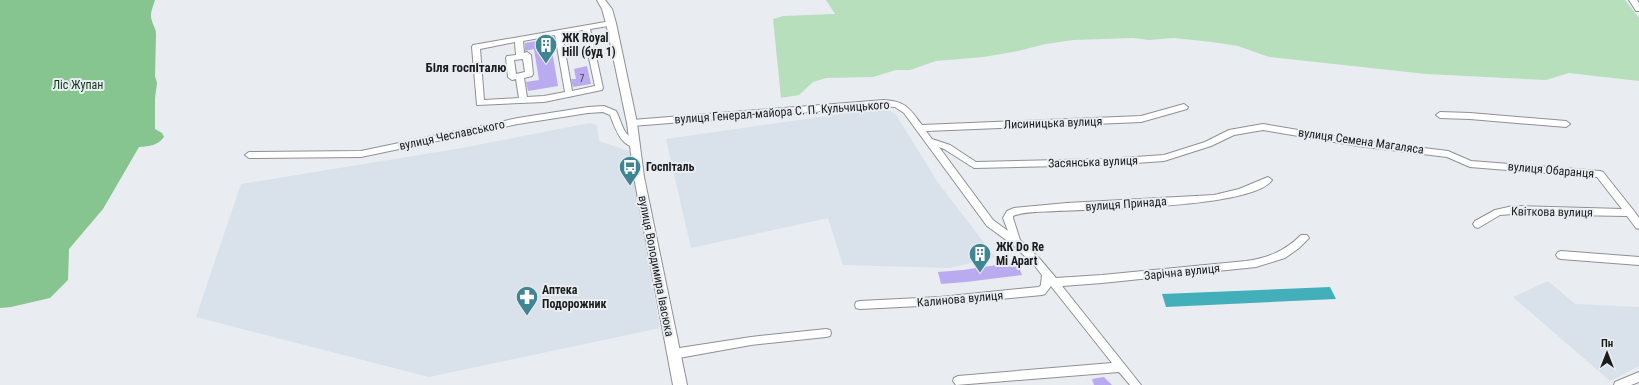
<svg xmlns="http://www.w3.org/2000/svg" width="1639" height="385" font-family="'Roboto Condensed',sans-serif">
<rect width="100%" height="100%" fill="#e9ecf0"/>
<g fill="#d9e1eb">
<path d="M876 109 890 111 896 115 939 184 995 257 950 268 843 265 828 218 691 248 666 139Z"/>
<path d="M590 123 597 125 599 141 629 151 660 328 429 377 196 317 241 184 462 148Z"/>
<path d="M1548 281 1575 304 1639 307V366L1610 381 1513 297Z"/>
</g>
<path fill="#b7dfbc" d="M826 0H1625L1639 18V81L1569 73 1546 80 1426 74 1269 57 1238 46 1212 42 1174 38 1149 40 1133 38 1073 40 1046 44 1018 51 984 57 936 61 910 70H896L873 77 826 78 813 82 799 95 781 98 773 19 783 16 835 14Z"/>
<path fill="#86c490" d="M0 0H155C153 7 149 14 152 21 153 26 156 28 156 34L155 76 157 83 155 98V129L162 133 164 137C157 146 150 146 139 147L103 209 69 249 68 280 50 298 11 307 0 308Z"/>
<path fill="#43afbb" d="M1330 287 1336 299 1166 307 1162 294Z"/>
<g fill="#baaaef">
<path d="M550 39 558 86 528 91 526 82 539 80 534 49 525 51V43Z"/>
<path d="M587 66 591 84 573 87 571 79H576L574 69Z"/>
<path d="M1017 262 1022 275 966 282 941 284 938 272 963 270Z"/>
<path d="M1104 377 1112 385H1094L1092 379Z"/>
</g>
<g fill="none" stroke-linecap="round" stroke-linejoin="round">
<g stroke="#8e9194" stroke-width="2">
<g id="minor">
<path d="M1629 0H1637L1639 3V11H1636Z"/>
<path d="M611 21 615 23 614 25 590 29 603 88 602 90 544 102 477 105 472 47 473 45ZM583 30 595 86 572 91 562 34ZM555 35 565 92 544 96 527 97 524 78 532 76 533 74 531 55 527 52 524 53 523 41ZM515 42 516 55 507 56 506 58 508 77 512 80 516 79 519 98 484 100 480 49ZM523 59 525 72 516 74 514 60Z"/>
<path d="M884 100C907 102 909 108 922 125L1141 116 1184 104 1188 107 1187 109 1141 122 926 131 932 139 950 145 976 162 1106 159 1164 155 1205 142 1229 130 1263 124 1358 140 1448 151 1471 161 1600 171 1603 172 1634 211 1639 218V229L1636 228 1627 216 1513 214 1500 215 1478 228 1475 227 1473 224 1475 221 1495 210 1513 206 1622 209 1597 177 1470 167 1447 157 1358 146 1263 130 1234 135 1211 146 1164 161 1106 165 974 168 944 149 939 147 993 220 1008 231 1003 218 1007 211 1014 208 1067 203 1214 195 1239 189 1268 177 1272 180C1254 208 1093 209 1056 211 1043 212 1025 211 1013 216V218L1020 240 1040 259 1056 278 1102 275 1246 261C1268 258 1285 251 1301 235H1307L1309 238 1299 248 1285 258 1256 267 1102 283 1062 286 1141 385H1130L1119 372 956 385 953 381 954 378 958 376 1112 363 1051 286 1045 294 1042 295 940 305 860 309 856 308 855 305 856 302 860 301 940 297 1039 287 1041 285 1042 275 1034 265 1013 245 987 226 904 113 895 107 884 106 632 126 628 123 632 120Z"/>
<path d="M604 106 616 111C620 118 621 126 626 133 629 137 635 140 638 144L637 146C622 150 614 125 610 115L603 112 588 113 518 124 361 157 249 158 245 155 249 152 361 151 518 118 588 107Z"/>
<path d="M1440 112 1470 113 1566 121 1570 124 1566 127 1470 119 1440 118 1436 115Z"/>
<path d="M1561 251 1639 257V265L1561 259 1558 258 1556 255 1558 252Z"/>
<path d="M826 329 830 330 831 333 830 336 826 337 751 345 673 359 669 357 668 354 669 351 673 349 751 337Z"/>
<path d="M1639 372V382L1631 385H1614L1615 382Z"/>
</g>
</g>
<g stroke="#8e9194" stroke-width="2">
<path id="major" d="M597 0H605L612 9 616 23 637 123 644 177 687 385H673L634 177 627 123 606 23 602 9Z"/>
</g>
<use href="#minor" fill="#fff" fill-rule="evenodd"/>
<use href="#major" fill="#fff" fill-rule="evenodd"/>
</g>
<defs>
<g id="building-pin" transform="scale(1.15)"><path d="M0 17L-7.5 6A9.5 9.5 0 1 1 7.5 6Z" fill="#408592" stroke="#e9ecf0"/><path d="M-4-6H4V6H1V3H-1V6H-4ZM-2.5-4.3h1.7v1.8h-1.7ZM.8-4.3h1.7v1.8H.8ZM-2.5-1h1.7V.8h-1.7ZM.8-1h1.7V.8H.8Z" fill="#fff"/></g>
<g id="bus-pin" transform="scale(1.15)"><path d="M0 17L-7.5 6A9.5 9.5 0 1 1 7.5 6Z" fill="#408592" stroke="#e9ecf0"/><path d="M-5-6H5V4H4V6H2V4H-2V6H-4V4H-5ZM-3.5-4V0h7V-4ZM-3.5 1.2v1.5H-2V1.2ZM2 1.2v1.5H3.5V1.2Z" fill="#fff"/></g>
<g id="pharmacy-pin" transform="scale(1.15)"><path d="M0 17L-7.5 6A9.5 9.5 0 1 1 7.5 6Z" fill="#408592" stroke="#e9ecf0"/><path d="M-2-6h4v4h4v4h-4v4h-4v-4h-4v-4h4Z" fill="#fff"/></g>
</defs>
<g fill-rule="evenodd">
<use href="#building-pin" x="546" y="45"/>
<use href="#bus-pin" x="630" y="167"/>
<use href="#building-pin" x="980" y="254"/>
<use href="#pharmacy-pin" x="527" y="297"/>
</g>
<g text-anchor="middle" dominant-baseline="central" stroke-width="4" stroke-linejoin="round" paint-order="stroke">
<g font-size="10" fill="#434052">
<text x="582" y="78">7</text>
</g>
<g font-size="12" font-weight="bold" fill="#1b1c1d" stroke="#e9ecf0" text-anchor="start">
<text x="562" y="38">ЖК Royal<tspan x="562" dy="14">Hill (буд 1)</tspan></text>
<text x="646" y="167">Госпіталь</text>
<text x="996" y="247">ЖК Do Re<tspan x="996" dy="14">Mi Apart</tspan></text>
<text x="542" y="290">Аптека<tspan x="542" dy="14">Подорожник</tspan></text>
</g>
<g font-size="12" fill="#093917" stroke="#e9ecf0">
<text x="78" y="85">Ліс Жупан</text>
</g>
<g font-size="12" fill="#1b1c1d" stroke="#e9ecf0">
<text transform="translate(782 112) rotate(-4)">вулиця Генерал-майора С. П. Кульчицького</text>
<text transform="translate(1053 123) rotate(-2)">Лисиницька вулиця</text>
<text transform="translate(452 135) rotate(-12)">вулиця Чеславського</text>
<text transform="translate(1361 141) rotate(8)">вулиця Семена Магаляса</text>
<text transform="translate(1093 162) rotate(-2)">Засянська вулиця</text>
<text transform="translate(1551 170) rotate(5)">вулиця Обаранця</text>
<text transform="translate(1126 204) rotate(-4)">вулиця Принада</text>
<text transform="translate(1552 212) rotate(1)">Квіткова вулиця</text>
<text transform="translate(656 266) rotate(79)">вулиця Володимира Івасюка</text>
<text transform="translate(1182 272) rotate(-6)">Зарічна вулиця</text>
<text transform="translate(960 299) rotate(-5)">Калинова вулиця</text>
</g>
<g font-size="13" font-weight="bold" fill="#1b1c1d" stroke="#e9ecf0">
<text x="466" y="67">Біля госпіталю</text>
</g>
</g>
<g transform="translate(1607 353)" stroke="#e9ecf0" stroke-width="3" paint-order="stroke">
<path d="M0-3L7 15L0 10L-7 15Z" fill="#1b1c1d"/>
<text y="-6" font-size="11" font-weight="bold" text-anchor="middle" fill="#1b1c1d">Пн</text>
</g>
</svg>
